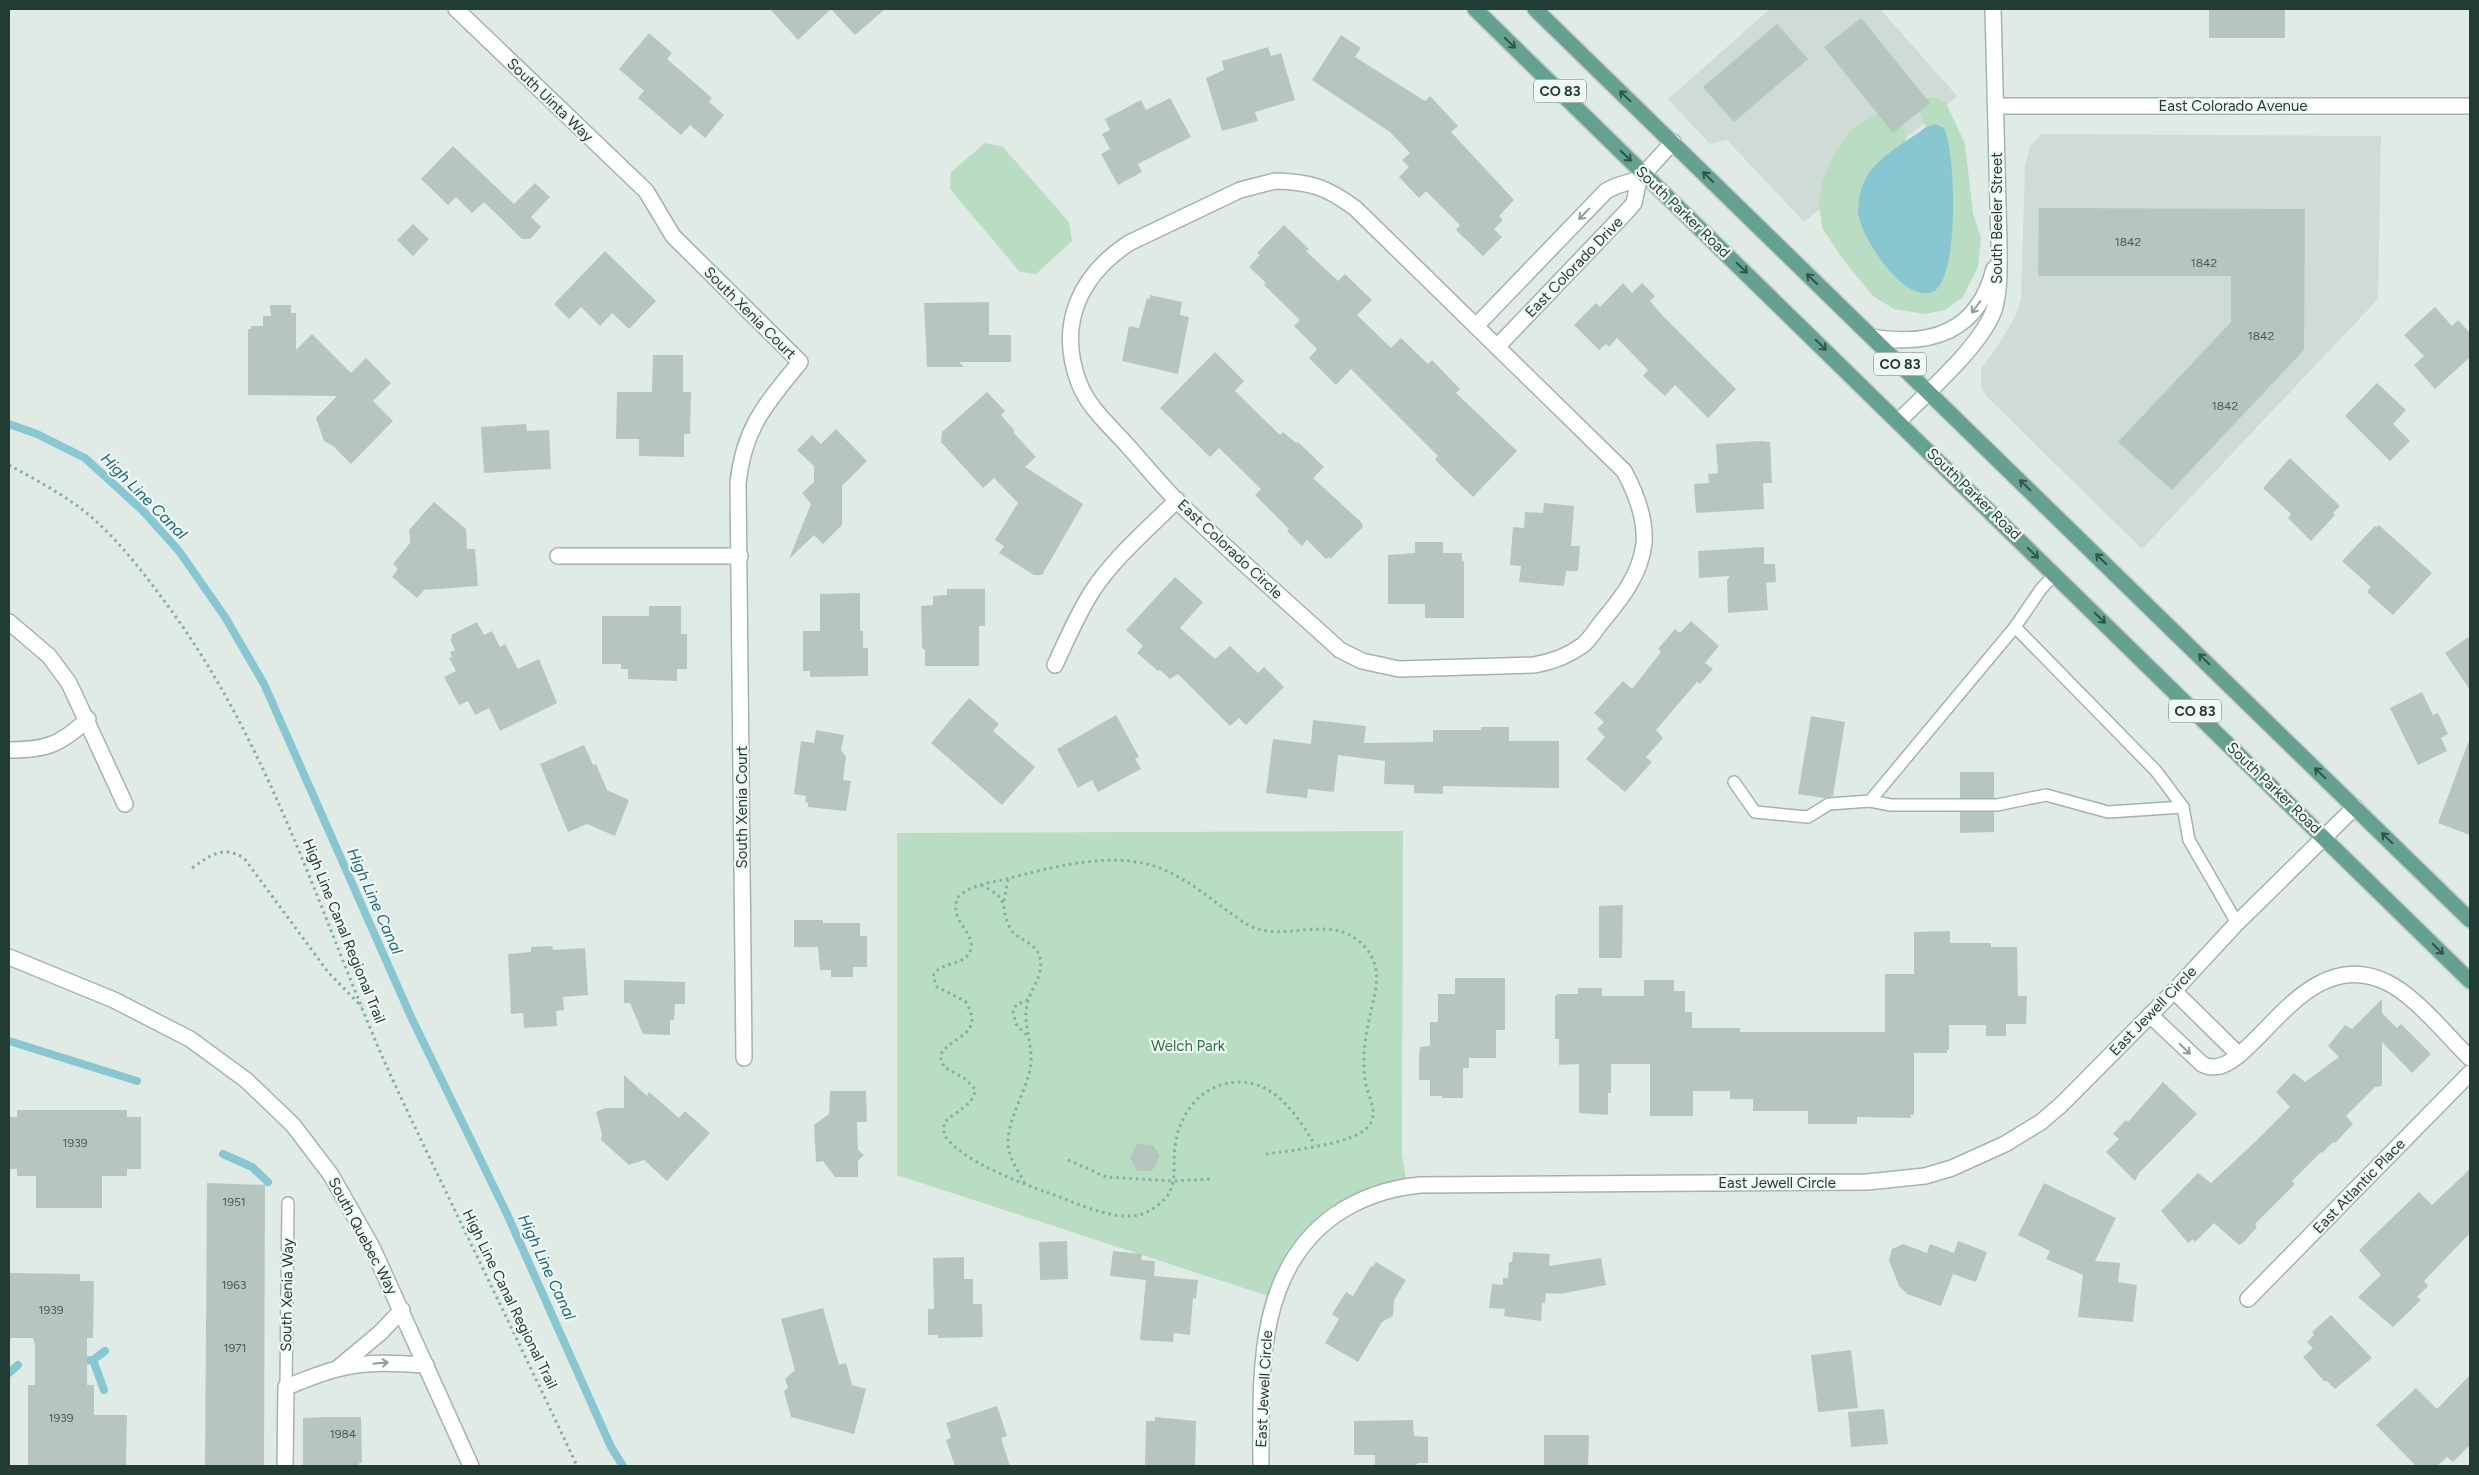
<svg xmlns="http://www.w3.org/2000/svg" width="2479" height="1475" font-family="Figtree,sans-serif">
<rect width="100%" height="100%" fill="#e0ebe6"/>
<g fill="#cfdbd5">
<path d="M1770 9H1880L1957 96 1804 222 1727 140 1710 144 1668 99Z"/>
<path d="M2042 134 2381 136 2378 299 2142 549 1987 397 1981 387V369L2001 341 2017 313 2021 299 2025 165 2030 146Z"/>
</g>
<g fill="#b9ddc2">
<path d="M1934 97 1946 103 1965 144 1973 213 1981 238 1978 267 1963 297 1945 310 1925 314 1894 309 1873 296 1845 262 1822 228 1819 203 1822 183 1833 155 1852 129 1882 111C1903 119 1905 122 1906 144L1934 148 1917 105 1919 99Z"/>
<path d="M985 143 1003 147 1069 222 1072 241 1036 274 1020 272 950 189 951 172Z"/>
<path d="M1403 831 1402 1154 1407 1186 1327 1221 1274 1298 897 1175V833Z"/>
</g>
<path fill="#88c6d1" d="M1935 124 1944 128C1956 152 1960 282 1932 292 1903 303 1860 236 1858 212 1858 202 1860 191 1864 182 1875 157 1906 143 1926 127Z"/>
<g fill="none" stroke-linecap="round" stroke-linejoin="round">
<g stroke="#88c6d1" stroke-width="8">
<path d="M9 424 37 434 85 458 143 511 179 551 225 617 264 684 412 1019 507 1214 611 1447 623 1466"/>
<path d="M9 1041 137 1081"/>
<path d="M223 1154 252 1167 268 1182"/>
<path d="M93 1360 104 1390"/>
<path d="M77 1361 93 1360 105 1351"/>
<path d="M9 1373 18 1365"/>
</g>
</g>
<g fill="#b6c6bf">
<path d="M770 9H885L855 35 831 9 798 40Z"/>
<rect x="2209" y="9" width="76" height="29"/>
<path d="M1861 18 1930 103 1893 133 1824 47Z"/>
<path d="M1777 24 1808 59 1734 122 1703 87Z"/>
<path d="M649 33 672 53 667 59 712 98 709 102 724 115 705 138 690 125 681 135 638 98 644 91 619 69Z"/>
<path d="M1341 35 1361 48 1355 57 1425 101 1430 96 1458 126 1451 132 1514 200 1499 216 1503 220 1494 229 1502 237 1483 256 1456 230 1460 225 1426 191 1419 198 1399 177 1409 167 1402 160 1410 153 1390 132 1312 80Z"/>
<path d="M1268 47 1271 56 1281 53 1295 100 1255 112 1258 121 1222 131 1206 78 1224 70 1222 61Z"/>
<path d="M1170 98 1191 137 1138 164 1142 172 1118 185 1101 154 1110 149 1102 134 1110 130 1105 119 1141 100 1146 110Z"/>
<path d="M453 146 514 204 535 183 550 197 531 217 541 227 530 239H522L484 202 472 213 456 197 448 205 421 179Z"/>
<path d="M2039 208 2305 209 2304 350 2172 490 2118 442 2231 322V276H2038Z"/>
<path d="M413 224 429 239 413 256 397 240Z"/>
<path d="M1284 225 1309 249 1306 251 1338 281 1345 274 1372 300 1357 315 1391 348 1401 338 1428 364 1432 360 1460 389 1456 393 1517 451 1473 497 1438 463 1435 459 1438 456 1351 369 1336 385 1309 358 1317 349 1294 326 1300 320 1264 285 1266 283 1249 267 1260 255 1257 253Z"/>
<path d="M605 251 656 301 629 329 612 313 600 326 581 307 569 319 554 304Z"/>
<path d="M1623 283 1632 293 1642 283 1655 296 1650 301 1661 314 1736 389 1708 418 1675 385 1665 396 1643 376 1648 370 1617 338 1609 347 1606 344 1599 350 1574 325 1596 303 1600 307Z"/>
<path d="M1150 295 1182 302 1180 315 1189 317 1178 374 1122 361 1129 326 1139 328 1147 298 1150 299Z"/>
<path d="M989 302V335H1011V362H959L964 367H927L924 303Z"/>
<path d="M270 305H291V313H296V350L312 334 351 373 366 358 391 383 373 401 393 421 351 464 333 446 324 441 316 418 337 396 248 395V329H251V326H263V316H271Z"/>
<path d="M2435 307 2452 326 2458 320 2470 333V357L2435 389 2414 365 2424 356 2404 335Z"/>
<path d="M1215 352 1244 381 1235 391 1280 435 1283 432 1296 443 1298 442 1324 467 1313 478 1362 523 1363 527 1330 559 1329 557 1326 559 1307 540 1302 546 1287 531 1289 529 1255 495 1261 489 1219 448 1210 457 1160 408Z"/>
<path d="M653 355H683V392H691L690 434H684V457L639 456V439H616L617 392H652Z"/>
<path d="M2377 383 2406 410 2393 424 2410 441 2390 461 2345 416Z"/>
<path d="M987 392 1005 411 1001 415 1015 431 1013 432 1036 457 1025 467 1083 504 1042 575H1034L999 553 1004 546 995 540 1018 503 994 478 983 488 941 442 942 432Z"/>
<path d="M526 424 527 431 549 430 551 469 484 473 481 427Z"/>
<path d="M836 429 867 461 842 486V525L823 544 814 535 789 559 811 504 802 493 814 482V466L797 450 812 435 821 444Z"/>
<path d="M1759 441 1770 442 1772 483H1763L1764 509 1696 513 1694 484 1709 483 1708 474 1718 473 1716 444Z"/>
<path d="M2290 458 2340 506 2333 513 2335 515 2311 541 2288 518 2291 514 2263 488Z"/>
<path d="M434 502 466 529 467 549H475L478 586 424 590 417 598 392 577 398 569 393 564 410 543 409 530Z"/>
<path d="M1544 503 1574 506 1571 546H1580L1578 571H1566L1564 586 1519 582 1521 566 1510 565 1513 527 1524 528 1525 512 1543 513Z"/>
<path d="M2379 525 2432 573 2393 615 2367 592 2371 587 2342 561 2375 526 2377 527Z"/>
<path d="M1415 542H1443V553H1462V561H1464V618H1425V604H1388V555L1415 553Z"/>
<path d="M1764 547V564H1775L1776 582 1766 583 1768 610 1728 613 1727 580 1730 576 1699 578 1698 551Z"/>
<path d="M1175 577 1203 602 1180 628 1215 659 1230 646 1258 673 1264 667 1284 687 1246 725 1239 718 1230 726 1178 674 1170 679 1160 670 1158 671 1137 653 1143 646 1126 630Z"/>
<path d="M947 589H985V626H979V666H925V650L922 648 921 606 933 605V596L947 595Z"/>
<path d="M860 593V631H863V648H868V676L810 677V671H803V631H820V594Z"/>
<path d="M649 606H681V634H687V669H677V681L628 679V669H621V664H602V616H649Z"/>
<path d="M1691 621 1719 646 1705 663 1713 669 1700 684 1697 682 1656 730 1663 738 1646 757 1652 762 1625 792 1586 759 1605 737 1597 729 1604 722 1594 713 1623 681 1632 689 1661 652 1658 649 1675 629 1680 633Z"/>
<path d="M477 622 484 635 492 631 500 647 505 644 518 669 539 659 557 703 500 731 489 708 475 715 468 701 459 705 444 677 456 671 449 658 452 657 450 652 455 650 450 639 452 638 451 635Z"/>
<path d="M2470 636V690L2445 653Z"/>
<path d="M2422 692 2433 715 2438 713 2448 734 2441 738 2447 751 2418 765 2390 708Z"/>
<path d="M969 698 999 724 993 731 1035 767 1002 805 931 743Z"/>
<path d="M1116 715 1139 757 1135 759 1141 769 1098 792 1092 780 1078 788 1057 749Z"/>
<path d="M1811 716 1845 722 1833 796 1824 798 1798 794Z"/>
<path d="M1313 720 1366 726 1364 743 1433 742V730H1481V727H1509V741H1559V788L1443 786V794L1414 793V785L1384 784 1385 761 1338 755 1334 792 1308 789 1307 798 1266 793 1273 739 1311 744Z"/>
<path d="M816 730 844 735 841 750 846 757 843 780 851 781 846 811 808 807V803L805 802 806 796 794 794 801 741 814 743Z"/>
<path d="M2468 743H2470V835L2438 823Z"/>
<path d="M584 745 593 765 596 764 607 790 629 800 615 836 587 824 568 832 540 764Z"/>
<rect x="1960" y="772" width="34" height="26"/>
<path d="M1960 812H1994V832L1960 833Z"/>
<path d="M1623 905 1622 958H1599V906Z"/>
<path d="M794 920H823V923H860V936H867V967H853V977H831V970H820L818 947H794Z"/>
<path d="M1950 931V943H1991V947H2017L2018 996H2027L2026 1024H2006V1036H1986V1025H1949V1050H1947V1053H1914V1115H1910L1911 1118 1857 1117V1124H1808V1111H1753V1099H1730V1091H1693V1116H1650V1064H1611V1093H1608V1115L1579 1113V1064L1559 1065V1039H1555V996L1558 994H1578V988H1602V996H1644V980H1674V991H1685V1012H1692V1028H1740V1032H1885V974H1914V932Z"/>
<path d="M552 946 553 950 585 948 588 995 563 997 564 1010 556 1011 557 1026 524 1028 523 1013 511 1014 508 954 531 952V947Z"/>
<path d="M1455 978H1505V1030H1496V1058H1469V1068H1463V1098H1442V1096H1430V1080H1419V1056L1420 1047 1430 1046V1022H1438V994H1455Z"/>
<path d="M624 980 685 982V1004H675L674 1020H670V1035L643 1034 630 1003H624Z"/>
<path d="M2382 999V1013L2397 1028 2401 1024 2431 1054 2412 1073 2382 1042V1086L2375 1087 2346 1116 2353 1124 2335 1143 2333 1142 2322 1153 2321 1152 2292 1181 2295 1184 2255 1224 2257 1227 2244 1242 2239 1245 2214 1223 2195 1242 2193 1239 2188 1243 2161 1211 2198 1173 2211 1183 2256 1141 2290 1107 2276 1092 2294 1073 2305 1082 2339 1057 2328 1046 2345 1025 2352 1029Z"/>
<path d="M624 1075 647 1096 649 1092 679 1118 685 1111 710 1133 667 1181 644 1160 629 1165 601 1140 602 1134 596 1112 605 1108H624Z"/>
<path d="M2163 1082 2197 1114 2139 1173 2135 1181 2106 1152 2119 1139 2113 1134 2126 1120 2128 1122Z"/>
<path d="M830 1091H866L867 1122H857L858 1150 864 1155 858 1161V1177H835L823 1161 816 1162 814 1125 829 1114Z"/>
<path d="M17 1110H127V1117H141V1169H127V1176H102V1208H36V1176H17V1169H9V1117H17Z"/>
<path d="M1137 1144 1153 1145 1160 1156 1152 1171H1137L1130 1157Z"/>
<path d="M2470 1169V1233L2424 1281 2428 1286 2417 1297 2421 1300 2393 1327 2358 1297 2381 1275 2359 1250 2419 1192 2432 1205Z"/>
<path d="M207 1183 265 1185 264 1466H205Z"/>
<path d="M2044 1183 2116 1218 2095 1261 2120 1263 2118 1282 2137 1285 2133 1322 2078 1317 2083 1275 2046 1259 2050 1251 2018 1235Z"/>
<path d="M1067 1241 1068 1279 1040 1280 1039 1242Z"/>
<path d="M1958 1241 1987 1252 1976 1282 1953 1274 1941 1306 1907 1294 1899 1286 1889 1260 1892 1249 1903 1244 1927 1253 1930 1244 1954 1253Z"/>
<path d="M1113 1251 1142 1254 1141 1260 1155 1261 1154 1276 1198 1280 1196 1299 1193 1298 1190 1335 1174 1333 1173 1342 1140 1340 1146 1280 1110 1276Z"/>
<path d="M1513 1252 1550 1254 1549 1266 1601 1258 1606 1285 1560 1294 1546 1293 1545 1303H1542L1541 1321 1504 1316 1505 1309 1489 1308 1492 1284 1503 1285V1278H1508L1509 1262H1512Z"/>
<path d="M964 1257V1279H973V1304H982L983 1337 938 1338V1335H928V1309H934L933 1258Z"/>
<path d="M1376 1262 1406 1280 1394 1300 1393 1316 1382 1322 1358 1362 1325 1343 1339 1319 1332 1314 1346 1292 1353 1296 1371 1266 1373 1267Z"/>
<path d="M9 1273 80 1274V1281H94L93 1338H87V1385H94V1415H127L126 1466H28V1385H35V1345L33 1338H9Z"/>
<path d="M823 1308 839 1365 846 1363 852 1385 866 1389 854 1434 791 1417 784 1391 788 1388 785 1379 795 1370 781 1319Z"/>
<path d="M2331 1315 2372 1358 2335 1389 2327 1381H2324L2303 1357 2313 1348 2307 1342 2314 1335 2312 1332Z"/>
<path d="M1851 1350 1858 1408 1818 1412 1811 1355Z"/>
<path d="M2470 1375V1445L2453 1462 2447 1457 2437 1466H2416L2376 1425 2416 1388 2437 1409Z"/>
<path d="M997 1406 1007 1436 1001 1438 1010 1466H955L946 1440 951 1438 946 1423Z"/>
<path d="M1884 1409 1888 1444 1851 1447 1848 1412Z"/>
<path d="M326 1417H361L362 1463H359V1466H303V1418Z"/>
<path d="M1155 1417 1196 1421 1195 1466H1145L1146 1421H1155Z"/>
<path d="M1413 1420 1414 1436 1428 1437V1463H1418L1415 1466H1380L1375 1465V1455H1354V1421Z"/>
<path d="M1544 1435H1589L1588 1466H1544Z"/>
</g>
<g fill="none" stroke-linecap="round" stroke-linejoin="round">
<g stroke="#a3b3ad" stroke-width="14">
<g id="lane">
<path d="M2055 574 2041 589 2015 627 2156 771 2183 807 2189 840 2237 923"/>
<path d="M2015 627 1870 801 1891 805H1997L2046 795 2108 812 2183 807"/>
<path d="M1734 782 1755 812 1808 817 1829 804 1870 801"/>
<path d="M286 1387 288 1203"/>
</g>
</g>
<g stroke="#a3b3ad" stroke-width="18">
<g id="street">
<path d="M456 9 646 191 673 236 800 362C766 404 744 427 738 483L744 1058"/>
<path d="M1996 106H2470"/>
<path d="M1275 181C1312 182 1326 187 1355 208L1624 471C1636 493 1646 518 1644 544 1640 576 1620 600 1600 624 1595 631 1590 639 1583 645 1568 656 1552 662 1534 665L1399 669 1362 661 1340 650C1286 601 1230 552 1178 502 1160 484 1144 464 1127 445 1110 426 1088 407 1079 383 1057 325 1079 276 1129 243L1240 190Z"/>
<path d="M1476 326 1606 191 1616 186 1639 179 1673 142"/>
<path d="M1497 347 1629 209 1634 203 1639 179"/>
<path d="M558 556H740"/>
<path d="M9 622 49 656 69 683 125 804"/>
<path d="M1055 665C1067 639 1078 613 1093 590 1116 556 1148 529 1177 500"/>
<path d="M9 750C46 750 60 745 88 719"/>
<path d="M2174 991 2239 1055"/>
<path d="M2150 1015 2202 1064C2248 1090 2297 939 2386 982 2415 995 2447 1036 2470 1058"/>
<path d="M2248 1299 2470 1073"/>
<path d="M338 1368 380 1333 402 1310"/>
<path d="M285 1466 286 1387C303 1381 320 1373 337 1369 367 1361 396 1363 426 1365"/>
<path d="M1261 1466C1261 1379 1254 1272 1335 1215 1360 1198 1389 1188 1420 1185L1867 1182 1925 1176 1952 1168 2005 1144 2041 1122 2062 1104 2174 991 2237 923 2355 807"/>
</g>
</g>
<g stroke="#9fb7ae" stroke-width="18">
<g id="secondary">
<path d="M1872 337C1931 347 1978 332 1994 269"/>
<path d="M1899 421C1926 393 1984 344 1995 307 2000 287 1999 266 1999 245L1993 9"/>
<path d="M9 957 114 1000 190 1039 246 1080 293 1125 331 1175 372 1247 471 1466"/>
</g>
</g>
<g stroke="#c1c8c6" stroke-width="18">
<g id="primary">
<path d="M1475 9 2470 981"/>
<path d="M1535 9 2470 920"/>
</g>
</g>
<g stroke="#81afa0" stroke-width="3" stroke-dasharray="2.5 4" stroke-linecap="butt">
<path d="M9 465C36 480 65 495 89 515 117 539 140 568 162 598 264 733 313 893 378 1047 400 1097 424 1146 448 1196 491 1286 535 1376 577 1466"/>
<path d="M192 868C211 855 223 845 244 858L328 972 362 1007"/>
<path d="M981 885C1011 900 999 903 1009 926 1015 941 1036 940 1040 958 1044 977 1030 988 1027 1005 1023 1024 1032 1042 1031 1062 1029 1090 1003 1123 1009 1150 1011 1162 1020 1173 1025 1184"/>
<path d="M1004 901 1008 879"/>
<path d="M1028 1000 1016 1005 1013 1012 1016 1024 1028 1037"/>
<path d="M1266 1154C1289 1151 1352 1144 1367 1128 1381 1113 1367 1097 1365 1079 1363 1062 1364 1046 1367 1030 1372 998 1389 968 1360 942 1332 916 1290 939 1258 929 1247 926 1238 918 1229 912 1210 898 1190 882 1169 872 1120 848 1057 866 1006 879 990 883 970 885 958 897 948 920 974 931 971 948 968 967 940 960 933 976L937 987 965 1001C987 1036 950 1035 940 1056L944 1067 964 1078 975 1089C975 1105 954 1112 944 1123V1135C962 1161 1016 1181 1046 1192 1073 1201 1120 1226 1147 1212 1157 1207 1167 1199 1171 1189 1176 1177 1173 1160 1175 1147 1179 1112 1203 1082 1240 1082 1276 1082 1299 1118 1315 1145"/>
<path d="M1068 1160 1106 1177 1173 1181 1212 1179"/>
</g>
<use href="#lane" stroke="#fff" stroke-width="11"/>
<use href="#street" stroke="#fff" stroke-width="15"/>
<use href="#secondary" stroke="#fff" stroke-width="15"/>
<use href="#primary" stroke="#65a191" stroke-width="15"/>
</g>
<defs><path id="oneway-shaft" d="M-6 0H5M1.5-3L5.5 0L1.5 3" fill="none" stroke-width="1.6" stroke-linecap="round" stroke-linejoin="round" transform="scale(1.25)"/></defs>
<g stroke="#32554b">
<use href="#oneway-shaft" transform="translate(1510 43) rotate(44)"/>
<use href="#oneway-shaft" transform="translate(1625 96) rotate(-136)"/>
<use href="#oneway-shaft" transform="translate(1626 156) rotate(44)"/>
<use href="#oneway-shaft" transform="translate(1708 177) rotate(-135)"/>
<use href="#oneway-shaft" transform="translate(1742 268) rotate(44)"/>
<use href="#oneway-shaft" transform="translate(1812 279) rotate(-136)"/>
<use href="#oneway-shaft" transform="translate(1821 345) rotate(44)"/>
<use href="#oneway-shaft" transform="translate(2025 485) rotate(-136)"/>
<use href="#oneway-shaft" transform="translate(2033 553) rotate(44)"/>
<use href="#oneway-shaft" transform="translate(2101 559) rotate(-136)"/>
<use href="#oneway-shaft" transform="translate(2100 618) rotate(44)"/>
<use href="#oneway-shaft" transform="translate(2204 659) rotate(-136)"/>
<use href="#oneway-shaft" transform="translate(2320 773) rotate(-136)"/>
<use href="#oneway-shaft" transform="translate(2387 838) rotate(-136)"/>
<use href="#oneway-shaft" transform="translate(2438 949) rotate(45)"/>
</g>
<g stroke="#909e9a">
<use href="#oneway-shaft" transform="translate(1584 214) rotate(134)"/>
<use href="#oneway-shaft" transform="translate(1976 307) rotate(127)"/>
<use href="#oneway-shaft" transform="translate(2185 1049) rotate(44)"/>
<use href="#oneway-shaft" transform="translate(381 1363) rotate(-6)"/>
</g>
<g text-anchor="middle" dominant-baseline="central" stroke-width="4.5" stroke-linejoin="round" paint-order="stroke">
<g font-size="12" fill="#465e57">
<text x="2128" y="242">1842</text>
<text x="2204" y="263">1842</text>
<text x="2261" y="336">1842</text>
<text x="2225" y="406">1842</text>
<text x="75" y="1143">1939</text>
<text x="234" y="1202">1951</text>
<text x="234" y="1285">1963</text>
<text x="51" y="1310">1939</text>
<text x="235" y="1348">1971</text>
<text x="61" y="1418">1939</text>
<text x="343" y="1434">1984</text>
</g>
<g fill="#f1f8f4" stroke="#5f746e" stroke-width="1">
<rect x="1534" y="79.5" width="52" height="23" rx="4"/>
<rect x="1874" y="352.5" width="52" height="23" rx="4"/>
<rect x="2169" y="699.5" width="52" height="23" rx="4"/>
</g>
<g font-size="14" font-weight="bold" fill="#213c34">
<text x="1560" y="91">CO 83</text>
<text x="1900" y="364">CO 83</text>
<text x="2195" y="711">CO 83</text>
</g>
<g font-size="15" fill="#213c34" stroke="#f1f8f4">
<text transform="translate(550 100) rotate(44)">South Uinta Way</text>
<text x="2233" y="106">East Colorado Avenue</text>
<text transform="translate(1683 212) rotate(44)">South Parker Road</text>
<text transform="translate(1997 218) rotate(-90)">South Beeler Street</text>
<text transform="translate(1574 267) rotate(-46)">East Colorado Drive</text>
<text transform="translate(750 313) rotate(45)">South Xenia Court</text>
<text transform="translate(1974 494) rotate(44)">South Parker Road</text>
<text transform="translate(1230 549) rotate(43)">East Colorado Circle</text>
<text transform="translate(2274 788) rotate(44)">South Parker Road</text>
<text transform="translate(742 807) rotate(-90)">South Xenia Court</text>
<text transform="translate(344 931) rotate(68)">High Line Canal Regional Trail</text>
<text transform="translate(2153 1011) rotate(-46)">East Jewell Circle</text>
<text x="1777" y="1183">East Jewell Circle</text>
<text transform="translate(2359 1186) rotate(-46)">East Atlantic Place</text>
<text transform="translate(363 1236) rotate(62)">South Quebec Way</text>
<text transform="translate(287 1295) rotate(-89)">South Xenia Way</text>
<text transform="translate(510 1299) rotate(64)">High Line Canal Regional Trail</text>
<text transform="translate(1264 1389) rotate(-87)">East Jewell Circle</text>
</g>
<g font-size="15" fill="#2b7346" stroke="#f1f8f4">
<text x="1188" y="1046">Welch Park</text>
</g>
<g font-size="16" font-style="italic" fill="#1b6978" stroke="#f1f8f4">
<text transform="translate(144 496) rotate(45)">High Line Canal</text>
<text transform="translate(375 901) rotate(66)">High Line Canal</text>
<text transform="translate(547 1267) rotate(65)">High Line Canal</text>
</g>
</g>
<rect width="2479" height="1475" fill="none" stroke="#213c34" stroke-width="20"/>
</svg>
